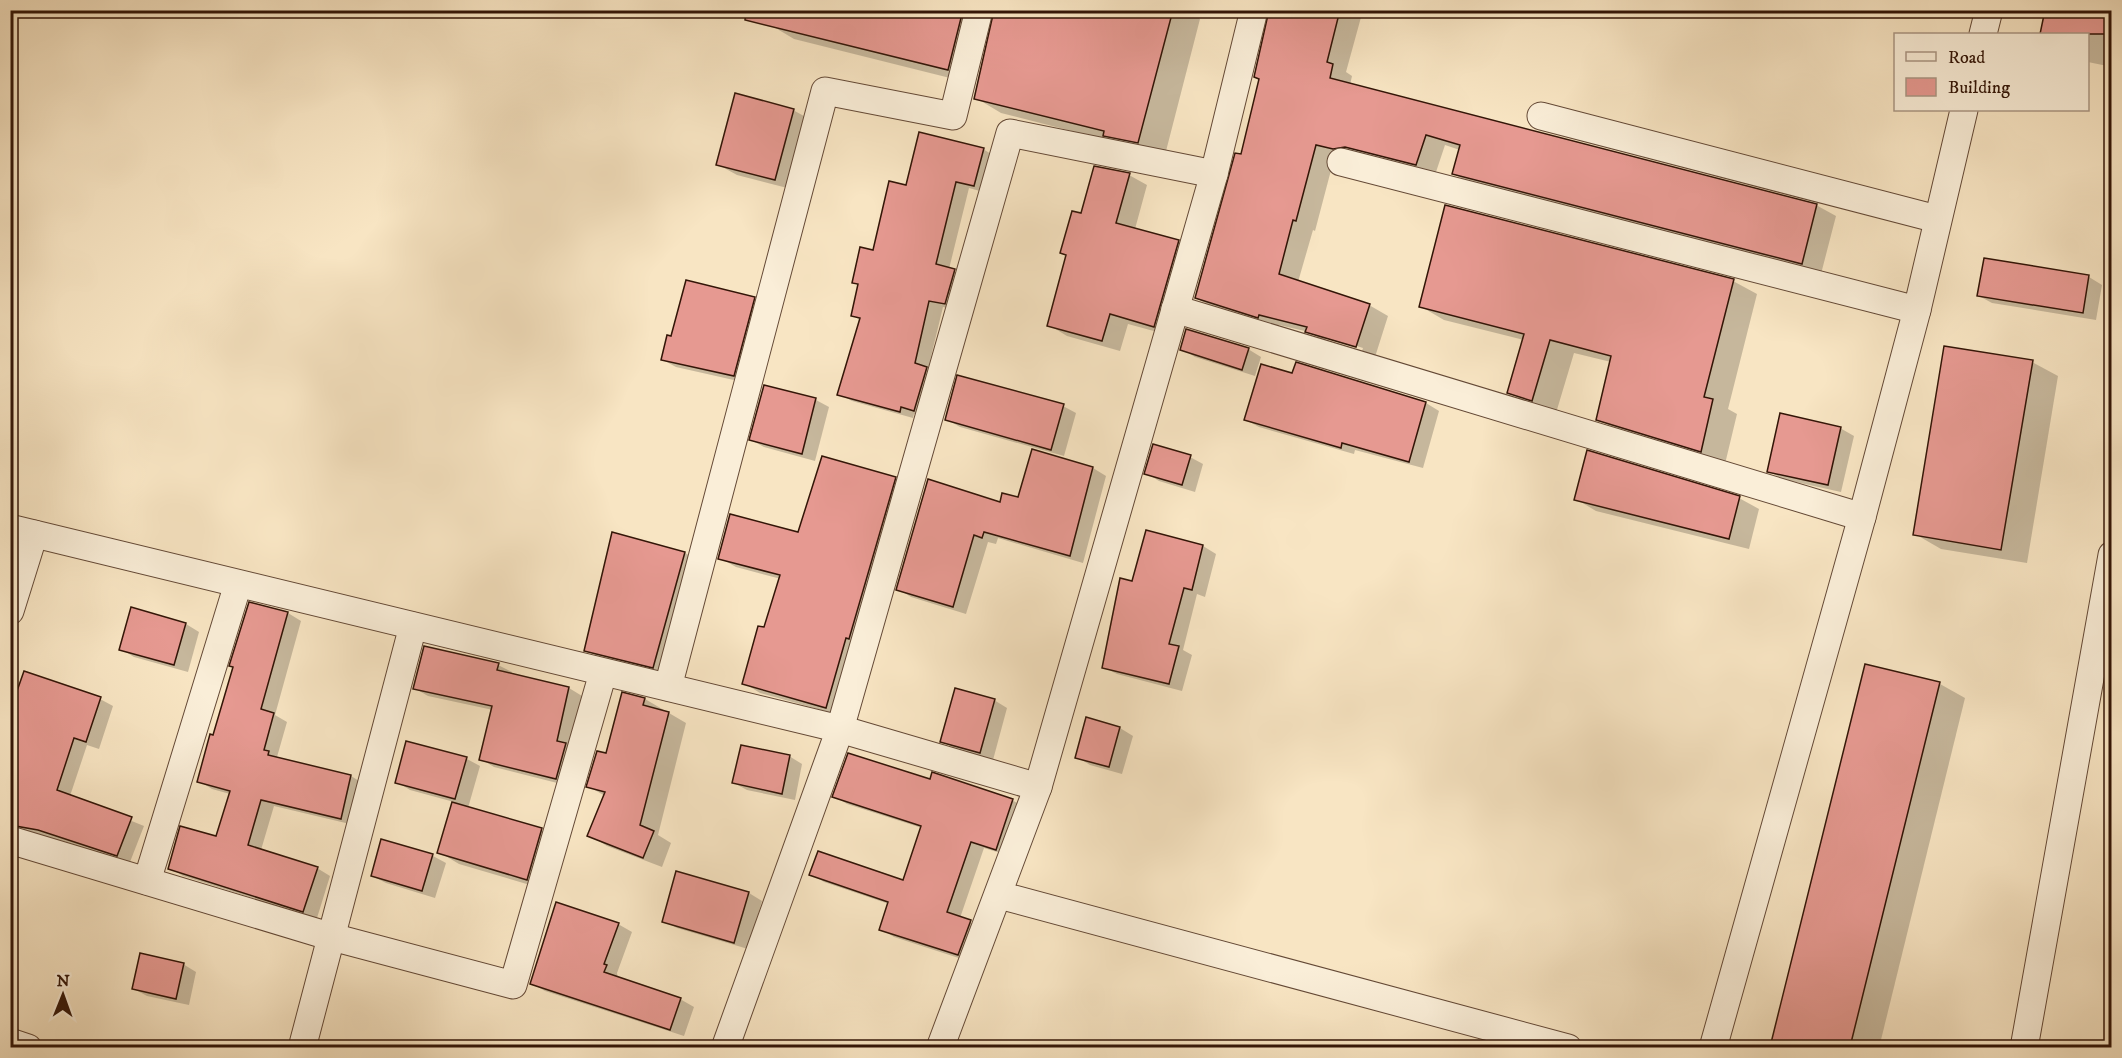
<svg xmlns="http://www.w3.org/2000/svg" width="2122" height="1058" font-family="'IM FELL DW Pica',serif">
<rect width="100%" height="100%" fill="#f8e5c3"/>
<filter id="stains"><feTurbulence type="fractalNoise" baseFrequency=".00333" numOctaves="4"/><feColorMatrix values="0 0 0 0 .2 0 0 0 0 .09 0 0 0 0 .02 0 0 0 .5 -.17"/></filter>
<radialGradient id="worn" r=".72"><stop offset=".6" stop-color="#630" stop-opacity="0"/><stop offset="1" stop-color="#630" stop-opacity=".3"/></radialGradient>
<g fill="#0003" fill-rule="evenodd">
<path d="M772 10H1186L1200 19 1165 155 1001 113 976 98 996 13 989 20 974 84 794 39 769 24Z"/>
<path d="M1216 10H1262L1258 19Z"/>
<path d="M1270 10H1363L1346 72 1352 76 1350 85 1816 205 1836 216 1821 274 1473 185 1454 174 1460 150 1445 145 1435 175 1335 155 1315 231 1313 230 1298 282 1369 305 1388 316 1375 357 1326 342 1309 332 1279 325 1278 328 1216 309 1196 298 1243 156 1260 79ZM1322 335 1363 348 1362 351 1326 340Z"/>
<path d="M1764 10H1785L1784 16Z"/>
<path d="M2046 10H2112V67L2088 62V34H2042Z"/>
<path d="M793 110 813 121 795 190 737 175 717 164Z"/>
<path d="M983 149 996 157 987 193 969 188 949 269 968 278 958 311 943 307 928 369 940 376 928 418 914 414 913 418 852 401 839 394 860 320 852 315 859 286 853 282 874 252 907 186Z"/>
<path d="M1129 175 1147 185 1135 229 1178 241 1196 251 1172 336 1128 324 1120 351 1067 336 1049 325 1068 256 1062 253Z"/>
<path d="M1985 260 2089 277 2102 285 2096 320 1992 303 1979 296Z"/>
<path d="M1733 281 1757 294 1728 409 1737 414 1725 464 1622 433 1598 419 1611 362 1574 353 1556 413 1532 406 1508 392 1524 340 1444 320 1420 306Z"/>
<path d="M754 298 767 306 747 383 676 367 663 360 672 337Z"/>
<path d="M1182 349H1248L1261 357 1255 376 1195 357Z"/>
<path d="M2032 362 2058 376 2027 563 1941 549 1915 534Z"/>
<path d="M1297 364 1426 403 1439 411 1423 468 1355 450 1354 454 1259 427 1246 420 1293 375Z"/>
<path d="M816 400 829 407 815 461 764 447 751 440Z"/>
<path d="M1063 406 1076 413 1064 456 960 427 946 419Z"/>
<path d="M1840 428 1854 436 1841 492 1782 479 1769 471Z"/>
<path d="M1190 457 1203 464 1195 492 1159 481 1146 473Z"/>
<path d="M1093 468 1106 476 1083 563 998 538 996 544 988 542 966 614 911 597 898 589 1001 504 1019 499Z"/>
<path d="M895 478 911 488 843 716 760 693 744 683 765 629 781 579 736 567 720 558 799 534Z"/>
<path d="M1739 498 1759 509 1749 549 1596 511 1576 499Z"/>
<path d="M1147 532 1203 546 1216 554 1205 597 1197 594 1183 650 1192 655 1182 691 1117 674 1103 667 1133 583Z"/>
<path d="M685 553 703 563 671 677 604 660 586 650Z"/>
<path d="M288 613 301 621 275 715 287 722 277 757 351 776 364 784 354 825 274 806 261 850 317 868 330 876 317 918 183 876 170 868 217 838 230 794 212 789 199 781 214 737Z"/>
<path d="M186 624 199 632 188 672 134 657 121 649Z"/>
<path d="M498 665 512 672 511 675 569 688 582 696 570 747 569 786 494 767 481 759 493 710 428 696 414 688Z"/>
<path d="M1866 666 1940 684 1965 698 1879 1048H1771Z"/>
<path d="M623 694 645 699 686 723 658 835 671 843 662 867 607 846 589 835 605 796 588 786 608 755Z"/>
<path d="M100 699 113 706 99 749 87 745 70 796 144 826 130 862 10 827V722Z"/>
<path d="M994 700 1007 708 993 760 955 749 942 741Z"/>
<path d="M1087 719 1120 728 1133 736 1122 774 1090 765 1077 757Z"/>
<path d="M407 743 467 759 480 766 468 808 541 830 561 841 547 890 459 864 439 852 454 802 410 790 397 782Z"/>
<path d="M789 756 802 764 795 800 747 790 734 783Z"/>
<path d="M931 781 1012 800 1026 808 1010 856 984 848 960 918 984 929 971 962 894 937 881 929 889 904 824 882 811 874 904 882 922 828 847 804 834 796Z"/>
<path d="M382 841 433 856 446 863 435 898 386 883 372 876Z"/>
<path d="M749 893 762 901 748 949 677 928 664 921Z"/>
<path d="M618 924 632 932 617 973 618 979 680 999 694 1007 684 1036 545 991 531 983Z"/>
<path d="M183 964 196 972 189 1005 147 996 134 989Z"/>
<path d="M2112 1006V1048H2103Z"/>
</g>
<g fill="#e69991" stroke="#331507" stroke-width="1.5">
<path d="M746 10H963L948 70 745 20Z"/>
<path d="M994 10H1173L1138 143 1103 136 1104 131 974 99Z"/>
<path d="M1269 10H1340L1327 62 1333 64 1330 78 1817 204 1802 264 1452 174 1460 145 1426 135 1416 165 1345 147 1333 149 1316 145 1296 221 1293 220 1279 274 1370 304 1356 347 1305 332 1307 327 1259 315 1258 318 1195 298 1235 153 1241 154 1259 79 1254 77Z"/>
<path d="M2045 10H2112L2109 34H2040Z"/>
<path d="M735 93 794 109 775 180 716 165Z"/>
<path d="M919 132 984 148 974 186 956 182 936 264 955 269 945 304 929 301 915 363 927 367 914 411 901 407 900 412 837 395 860 318 851 316 858 284 852 283 860 247 873 250 889 181 906 185Z"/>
<path d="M1094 166 1130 173 1116 223 1179 240 1154 327 1110 314 1102 341 1047 326 1066 255 1060 253 1072 211 1081 213Z"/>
<path d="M1445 205 1734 279 1704 397 1713 399 1701 452 1596 420 1611 356 1550 340 1532 401 1507 393 1524 334 1419 307Z"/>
<path d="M1984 258 2089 275 2083 313 1977 296Z"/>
<path d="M686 280 755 297 734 376 661 360 667 335 671 336Z"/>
<path d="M1186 329 1249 348 1242 370 1180 350Z"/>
<path d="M1944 346 2033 360 2001 550 1913 535Z"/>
<path d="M1296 362 1426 402 1409 462 1342 443 1341 448 1244 420 1261 364 1292 373Z"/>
<path d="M957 375 1064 404 1051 450 945 420Z"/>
<path d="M764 385 816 398 802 454 749 440Z"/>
<path d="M1780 413 1841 427 1828 485 1767 472Z"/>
<path d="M1153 444 1191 455 1182 485 1144 474Z"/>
<path d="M1032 449 1093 467 1070 556 984 532 982 538 974 535 953 607 896 590 928 479 1000 502 1002 493 1018 497Z"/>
<path d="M1587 450 1740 496 1729 539 1574 500Z"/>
<path d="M822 456 896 477 849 639 846 638 826 708 742 684 758 626 764 627 780 575 718 559 730 514 798 532Z"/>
<path d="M1146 530 1203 545 1192 590 1184 588 1169 644 1179 646 1169 684 1102 668 1120 578 1132 581Z"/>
<path d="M612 532 685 552 653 668 584 651Z"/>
<path d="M249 602 288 612 261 709 274 713 264 750 269 751 268 755 351 775 341 819 261 800 248 845 318 867 303 912 168 869 180 826 216 836 230 791 197 782 210 734 213 735 233 667 229 666Z"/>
<path d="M131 607 186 623 174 665 119 650Z"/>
<path d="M424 646 499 663 497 670 569 687 557 741 566 743 556 779 479 760 492 706 413 689Z"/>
<path d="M1865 664 1940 682 1850 1047H1770Z"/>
<path d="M24 671 101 697 86 742 74 738 57 790 132 817 117 856 38 830 10 825V711Z"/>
<path d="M955 688 995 699 980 753 940 742Z"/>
<path d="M622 692 645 698 643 705 669 712 640 825 654 831 643 858 587 836 605 792 586 787 597 751 606 753Z"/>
<path d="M1086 717 1120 727 1109 767 1075 758Z"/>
<path d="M406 741 467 757 455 799 395 783Z"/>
<path d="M741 745 790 755 782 794 732 783Z"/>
<path d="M848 753 930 779 932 772 1013 799 996 850 971 842 947 912 971 920 958 955 879 930 888 902 809 875 818 851 903 880 921 826 832 797Z"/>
<path d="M452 802 542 828 527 880 437 853Z"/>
<path d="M381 839 433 854 422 891 371 876Z"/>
<path d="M676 871 749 892 734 943 662 922Z"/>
<path d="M556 902 619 923 604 964 607 965 604 972 681 998 670 1030 530 984Z"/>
<path d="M140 953 184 963 176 999 132 989Z"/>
</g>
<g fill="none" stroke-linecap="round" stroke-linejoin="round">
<g stroke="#644936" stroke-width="29">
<g id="minor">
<path d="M1983 34 1989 10"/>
<path d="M1541 116 1937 219"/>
<path d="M1341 162 1917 310"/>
<path d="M1175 309 1862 517"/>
<path d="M10 528 840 729 1038 787"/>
<path d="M10 611 34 534"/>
<path d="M668 687 825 91 953 116 979 10"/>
<path d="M10 840 332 937 513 985 603 673"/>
<path d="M147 881 238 584"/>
<path d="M999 895 1568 1048"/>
<path d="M10 1042 28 1048"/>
<path d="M302 1048 413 626"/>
<path d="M725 1048 840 729 1010 133 1214 174"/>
<path d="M940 1048 1038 787 1214 174 1254 10"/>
<path d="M1713 1048 1862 517 1917 310 1964 110"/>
<path d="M2024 1048 2112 555"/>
</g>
</g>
<use href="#minor" stroke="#faeed8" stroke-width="27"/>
</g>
<rect width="2122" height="1058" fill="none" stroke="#f8e5c3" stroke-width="36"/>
<rect x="12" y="12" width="2098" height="1034" fill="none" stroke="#331507" stroke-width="3"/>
<rect x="18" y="18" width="2086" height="1022" fill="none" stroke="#331507" stroke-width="1.5"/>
<rect x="1894" y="33" width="195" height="78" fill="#faeed8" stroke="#aa9784" stroke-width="1.5"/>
<rect x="1906" y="52" width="30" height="9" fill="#faeed8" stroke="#aa9784" stroke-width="1.5"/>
<text x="1948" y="63" font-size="18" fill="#331507">Road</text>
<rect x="1906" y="78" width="30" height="18" fill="#e69991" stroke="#aa9784" stroke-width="1.5"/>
<text x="1948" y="93" font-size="18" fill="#331507">Building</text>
<g transform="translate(63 995) rotate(1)" stroke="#faeed8" stroke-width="4.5" paint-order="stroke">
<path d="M0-4.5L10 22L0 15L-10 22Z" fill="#331507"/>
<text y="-9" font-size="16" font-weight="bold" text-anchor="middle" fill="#331507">N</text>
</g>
<rect width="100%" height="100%" filter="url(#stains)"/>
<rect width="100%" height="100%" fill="url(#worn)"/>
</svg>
